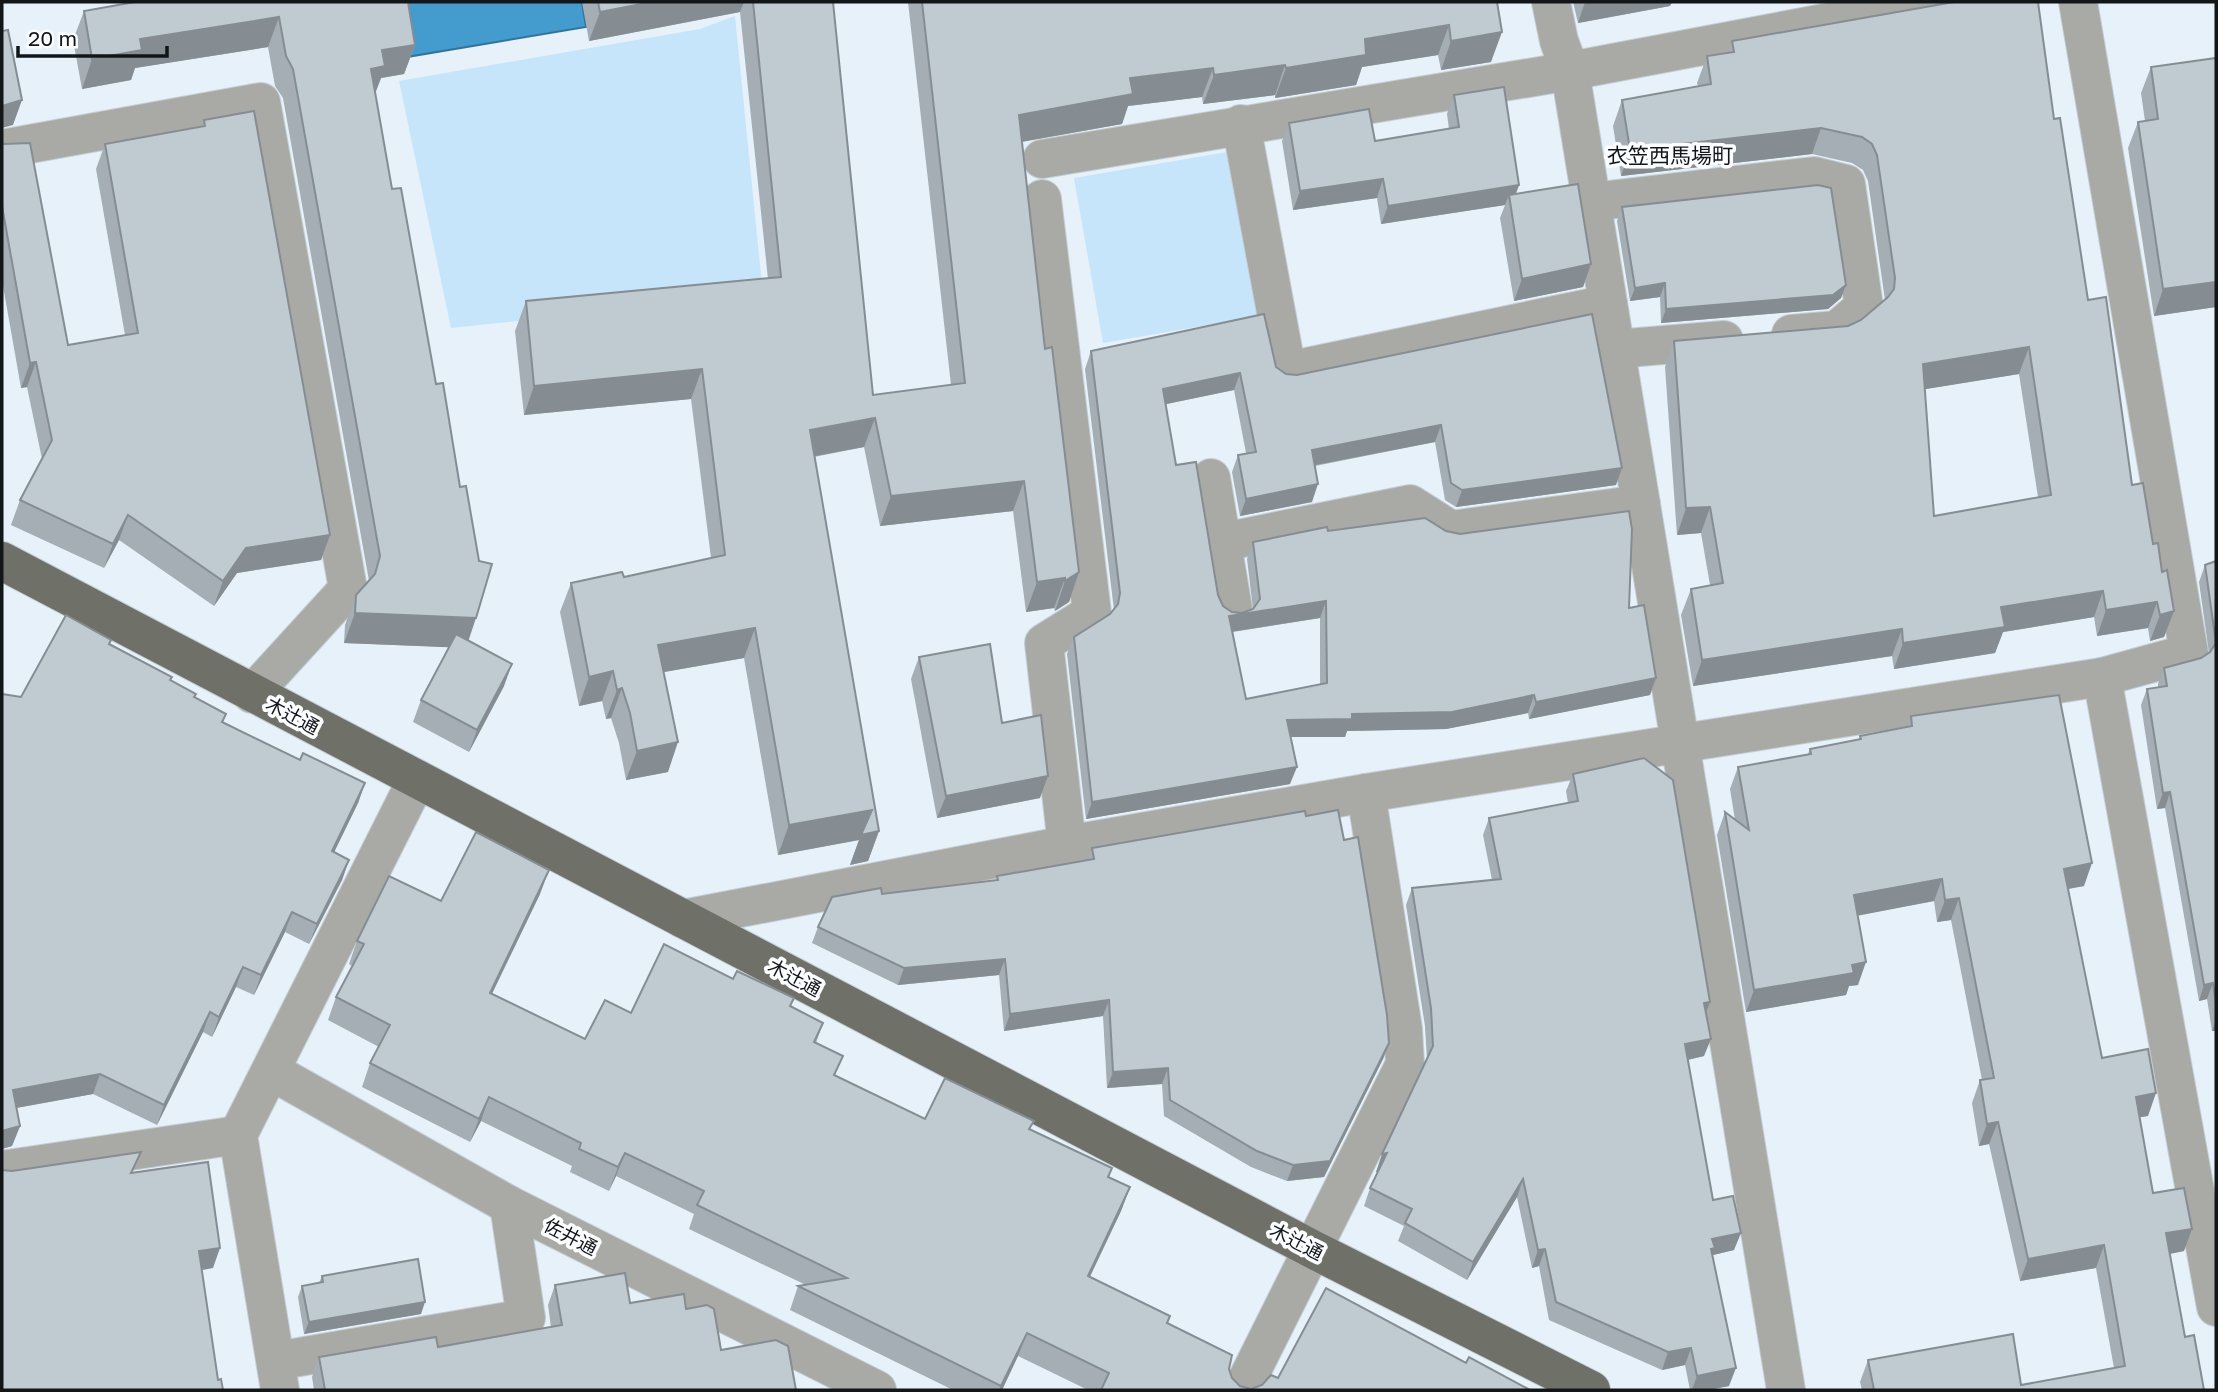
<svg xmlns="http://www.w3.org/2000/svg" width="2218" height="1392" font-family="'Golos Text','Noto Sans JP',sans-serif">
<rect width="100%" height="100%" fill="#e6f1f9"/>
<g fill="#c7e5fa">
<path d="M735 16 763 295 451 328 399 81 700 29Z"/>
<path d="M1233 151 1261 316 1103 343 1074 178Z"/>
</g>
<path fill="#439bce" stroke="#347398" stroke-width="2" d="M392 2H582L586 27 401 58Z"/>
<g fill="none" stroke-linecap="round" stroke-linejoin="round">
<g stroke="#c4ced5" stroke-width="40">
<g id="minor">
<path d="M1551 2 1559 41 1570 71 1786 1390"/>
<path d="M1241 124 1287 371 1608 304"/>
<path d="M2 149 261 102 348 589 252 694"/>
<path d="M1042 159 1570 71 1935 2"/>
<path d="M1042 199 1092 613 1044 643 1067 845"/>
<path d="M1591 202 1814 176 1846 184 1864 307 1837 330 1791 334"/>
<path d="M1615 349 1724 340"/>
<path d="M1211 478 1233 609"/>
<path d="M1223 542 1410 504 1451 530 1641 504"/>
<path d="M2102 677 2216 1307"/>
<path d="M683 919 1067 845 1366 793 2102 677 2189 653 2078 2"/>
<path d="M271 1071 509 1205 877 1390"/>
<path d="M2 1170 238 1135"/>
<path d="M276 1361 526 1318 509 1205"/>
<path d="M280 1390 238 1135 417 779"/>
<path d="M1242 1390 1405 1064 1403 1029 1366 793"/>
</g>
</g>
<g stroke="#c4ced5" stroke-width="40">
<path id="major" d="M2 561 1314 1250 1591 1390"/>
</g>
<use href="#minor" stroke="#a9aaa5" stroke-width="38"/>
<use href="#major" stroke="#6f7067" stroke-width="38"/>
</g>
<g fill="#a4aeb4" fill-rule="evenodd">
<path d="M131 2H408L415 45 404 74 381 78 375 94 468 640 504 686 469 752 413 722 421 700 449 647 344 643 345 625 356 595 369 581 283 98 275 86 268 47 135 68 131 80 82 89 73 40 84 11Z"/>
<path d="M582 2H833L873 395 951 385 908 2H1497L1491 62 1441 70 1438 55 1362 67 1356 85 1275 98V95L1203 104 1202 97 1128 106 1122 124 1022 142 1045 349 1079 572 1069 602 1055 611 1054 608 1026 612 1013 511 880 526 864 447 814 457 879 831 868 861 850 865 859 840 778 855 744 658 664 672 668 772 626 780 619 743 611 718 606 719 602 701 579 706 560 612 571 583 624 577 711 558 691 399 524 415 515 331 526 301 768 279 740 12 589 41Z"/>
<path d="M1573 2H1672L1670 6 1578 23Z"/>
<path d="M1732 41 2054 119 2088 300 2132 485 2162 572 2174 611 2164 637 2150 641 2148 628 2097 636 2094 617 2003 632 1995 653 1894 669 1892 656 1693 686 1681 615 1691 589 1710 585 1701 533 1677 535 1665 367 1674 341 1848 326 1861 320 1885 300 1868 181 1863 170 1852 163 1812 154 1621 176 1613 126 1622 100 1698 86 1697 83 1707 56 1728 53ZM2019 374 2038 497 1934 516 1925 389Z"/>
<path d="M2151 67 2216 307 2154 316 2128 148 2138 122 2145 121 2141 93Z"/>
<path d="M1454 95 1519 185 1516 194 1591 264 1583 287 1514 301 1500 218 1505 205 1381 224 1377 198 1293 210 1282 141 1289 123 1375 141 1449 129 1447 114Z"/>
<path d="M204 120 330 535 321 560 237 573 214 606 119 540 104 568 11 525 20 500 42 459 27 387 21 388 2 280V144L68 345 125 335 96 169 105 144 201 127Z"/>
<path d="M1622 207 1846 285 1841 298 1828 309 1661 323 1660 297 1630 301 1617 221Z"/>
<path d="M1091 351 1276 367 1286 374 1297 375 1616 485 1456 507 1445 500 1435 442 1315 466 1312 502 1240 516 1232 472 1238 455 1246 453 1234 390 1166 404 1176 465 1218 595 1223 606 1232 612 1242 613 1253 609 1247 559 1253 542 1328 531H1446L1629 608 1656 678 1650 695 1529 719 1528 713 1446 729 1347 731 1345 737H1291L1290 784 1086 819 1067 654 1074 637 1110 614 1114 610 1085 369ZM1320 618V684L1246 699 1233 632Z"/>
<path d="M2216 561V1031H2212L2207 999 2199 1001 2165 808 2157 809 2141 705 2147 689 2158 687V684L2164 668 2201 658 2209 653 2199 582 2205 565Z"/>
<path d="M110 644 171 681 195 697 226 714 223 722 300 760 365 783 358 803 334 852 349 860 342 880 309 944 285 932 254 995 236 987 212 1037 203 1032 157 1125 93 1094 16 1108 20 1126 12 1146 2 1149V694L21 697Z"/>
<path d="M919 657 1002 723 1040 798 937 818 911 679Z"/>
<path d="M1911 716 2084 886 2068 889 2102 1058 2148 1116 2140 1117 2153 1193 2184 1251 2170 1254 2185 1337 2204 1390H1862L1860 1382 1868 1360 2021 1385 2114 1368 2096 1268 2020 1281 1989 1144 1979 1146 1972 1103 1980 1080H1982L1951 920 1937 922 1934 901 1858 915V985L1849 986 1846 995 1746 1012 1717 835 1725 812 1735 820 1730 789 1738 767 1808 754 1810 749 1859 740 1860 736 1907 727Z"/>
<path d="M1573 774 1706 1013 1704 1056 1688 1060 1713 1200 1734 1250 1713 1255 1712 1256 1729 1386 1708 1390H1690L1685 1365 1662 1370 1549 1320 1539 1266 1532 1268 1517 1197 1467 1280 1398 1241 1404 1226 1364 1206 1370 1188 1378 1171 1376 1172 1427 1060 1425 1026 1406 905 1412 888 1492 880 1483 835 1489 818 1568 803 1566 791Z"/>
<path d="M1306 816 1344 840 1389 1043 1383 1059 1324 1177 1287 1181 1251 1167 1164 1116 1162 1084 1107 1088 1103 1016 1004 1031 999 975 898 985 812 943 818 927 882 894 996 880 997 876 1088 860 1092 848Z"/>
<path d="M540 894 492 994 585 1039 631 1013 733 979 823 1023 816 1043 836 1076 925 1119 1030 1130 1112 1168 1109 1177 1130 1187 1121 1211 1090 1277 1168 1323 1229 1369 1232 1378 1240 1386 1251 1389 1278 1378 1466 1363 1530 1390H1088L1018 1356 1002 1390H953L790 1310 798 1286 806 1285 689 1229 694 1214 616 1176 609 1191 570 1172 572 1166 481 1121 470 1142 362 1087 370 1063 379 1047 328 1020 336 997 352 966 349 964 357 941 441 901Z"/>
<path d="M322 1276 421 1314 304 1334 298 1297 302 1286 319 1283Z"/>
<path d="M555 1285 630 1303 686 1309 721 1350 796 1390H314L312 1377 319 1357 438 1347 551 1327 548 1305Z"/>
</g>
<g fill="#868d92">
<path d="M652 2H744L740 12 589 41 600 12Z"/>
<path d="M1585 2H1672L1670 6 1578 23Z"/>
<path d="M279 17 268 47 135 68 131 80 82 89 92 59 140 39Z"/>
<path d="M1449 25 1438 55 1362 67 1356 85 1275 98 1286 68 1365 39Z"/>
<path d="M1502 32 1491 62 1441 70 1451 41Z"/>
<path d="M415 45 404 74 381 78 374 96 371 69 382 50Z"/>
<path d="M1285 65 1275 95 1203 104 1214 75Z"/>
<path d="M1213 68 1202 97 1128 106 1122 124 1009 144 1019 115 1130 78Z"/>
<path d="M22 100 13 125 2 128V106Z"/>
<path d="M1821 128 1812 154 1621 176 1630 150Z"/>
<path d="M1383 179 1377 198 1293 210 1300 191Z"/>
<path d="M1519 185 1512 203 1509 195 1505 205 1381 224 1388 206Z"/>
<path d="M1591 264 1583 287 1514 301 1522 279Z"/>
<path d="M2216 282V307L2154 316 2163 289Z"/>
<path d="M1665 283 1660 297 1630 301 1635 288Z"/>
<path d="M1846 285 1841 298 1828 309 1661 323 1666 309Z"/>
<path d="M2029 347 2019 374 1914 391 1923 364Z"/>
<path d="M36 362 27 387 21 388 30 363Z"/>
<path d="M702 369 691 399 524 415 534 386Z"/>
<path d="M1240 373 1234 390 1157 406 1163 389Z"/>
<path d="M875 418 864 447 799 459 810 430Z"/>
<path d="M1441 425 1435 442 1305 467 1312 450Z"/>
<path d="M1622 468 1616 485 1456 507 1462 490Z"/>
<path d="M1024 481 1013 511 880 526 891 496Z"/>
<path d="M1318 484 1312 502 1240 516 1246 499Z"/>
<path d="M1710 507 1701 533 1677 535 1686 508Z"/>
<path d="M128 515 119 540 104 568 113 544Z"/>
<path d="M330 535 321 560 237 573 214 606 223 581 246 548Z"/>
<path d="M1079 572 1069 602 1055 611 1065 581Z"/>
<path d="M1065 578 1054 608 1026 612 1037 582Z"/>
<path d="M2103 591 2094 617 2003 632 1995 653 1894 669 1903 643 2001 607Z"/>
<path d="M1326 601 1320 618 1223 633 1229 616Z"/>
<path d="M2157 602 2148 628 2097 636 2106 610Z"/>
<path d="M2174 611 2164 637 2150 641 2160 615Z"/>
<path d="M355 613 476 618 466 648 344 643Z"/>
<path d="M755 628 744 658 647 675 658 645Z"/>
<path d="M1902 629 1892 656 1693 686 1702 660Z"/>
<path d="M512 664 504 686 469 752 477 730Z"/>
<path d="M613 671 602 701 579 706 589 677Z"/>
<path d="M1656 678 1650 695 1529 719 1536 702Z"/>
<path d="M622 688 611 718 606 719 617 690Z"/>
<path d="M1534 695 1528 713 1446 729 1347 731 1345 737H1281L1287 720Z"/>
<path d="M678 742 668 772 626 780 637 751Z"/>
<path d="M1297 767 1290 784 1086 819 1092 802Z"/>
<path d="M1048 776 1040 798 937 818 946 796Z"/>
<path d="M365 783 358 803 325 871 332 851Z"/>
<path d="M2170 792 2165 808 2157 809 2163 793Z"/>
<path d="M872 810 879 831 868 861 850 865 859 840 778 855 789 825Z"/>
<path d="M349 860 342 880 309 944 317 924Z"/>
<path d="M2092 863 2084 886 2056 891 2064 869Z"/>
<path d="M549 870 540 894 481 1016 490 993Z"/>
<path d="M1942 879 1934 901 1846 918 1854 895Z"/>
<path d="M1959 898 1951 920 1937 922 1945 900Z"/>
<path d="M292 912 285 932 254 995 261 975Z"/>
<path d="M1005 959 999 975 898 985 904 968Z"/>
<path d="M1866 962 1858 985 1849 986 1846 995 1746 1012 1754 990 1852 965Z"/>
<path d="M243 967 236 987 212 1037 219 1017Z"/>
<path d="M2213 983 2207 999 2199 1001 2204 985Z"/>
<path d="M1109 1000 1103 1016 1004 1031 1010 1014Z"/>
<path d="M1710 1002 1703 1020 1704 1003Z"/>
<path d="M210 1012 203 1032 157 1125 164 1105Z"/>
<path d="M2216 1020V1031H2212Z"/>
<path d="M1711 1039 1704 1056 1678 1062 1685 1044Z"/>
<path d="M1389 1043 1383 1059 1324 1177 1287 1181 1293 1165Z"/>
<path d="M1168 1068 1162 1084 1107 1088 1113 1072Z"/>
<path d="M100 1074 93 1094 5 1110 13 1090Z"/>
<path d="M2156 1093 2148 1116 2128 1119 2136 1097Z"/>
<path d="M489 1097 481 1121 470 1142 479 1119Z"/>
<path d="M1998 1122 1989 1144 1979 1146 1987 1124Z"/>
<path d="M20 1126 12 1146 2 1149V1131Z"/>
<path d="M625 1153 616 1176 609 1191 618 1167Z"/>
<path d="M1387 1153 1381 1171 1376 1172 1382 1154Z"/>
<path d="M1523 1179 1517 1197 1467 1280 1473 1262Z"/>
<path d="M1130 1187 1121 1211 1079 1299 1088 1276Z"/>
<path d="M2192 1229 2184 1251 2158 1256 2166 1233Z"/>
<path d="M1741 1233 1734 1250 1713 1255 1709 1266 1712 1239Z"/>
<path d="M2104 1245 2096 1268 2020 1281 2028 1259Z"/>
<path d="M220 1248 213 1268 192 1272 199 1251Z"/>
<path d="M1545 1249 1539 1266 1532 1268 1538 1250Z"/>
<path d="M425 1302 421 1314 304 1334 309 1322Z"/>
<path d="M1027 1333 1018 1356 1002 1390H999Z"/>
<path d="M1691 1348 1685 1365 1662 1370 1668 1352Z"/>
<path d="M1736 1368 1729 1386 1708 1390H1692L1697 1376Z"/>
</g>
<g fill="#bfcad1" stroke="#868d92" stroke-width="2" fill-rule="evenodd">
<path d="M135 2H408L415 45 382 50 385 66 371 69 392 189 401 188 436 384 443 383 460 487 466 486 479 561 492 564 476 618 355 613 356 595 375 574 380 556 293 69 286 56 279 17 140 39 142 50 92 59 84 11Z"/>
<path d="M598 2H652L600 12Z"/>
<path d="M753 2H833L873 395 965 383 922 2H1497L1502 32 1451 41 1449 25 1365 39 1366 55 1286 68 1285 65 1214 75 1213 68 1130 78 1133 94 1019 115 1045 349 1052 347 1079 572 1065 581V578L1037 582 1024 481 891 496 875 418 810 430 879 831 861 835 872 810 789 825 755 628 658 645 678 742 637 751 630 713 622 688 617 690 613 671 589 677 571 583 622 572 624 577 725 555 702 369 534 386 526 301 781 277Z"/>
<path d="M1954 2H2038L2054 119 2060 118 2088 300 2106 297 2132 485 2143 483 2153 544 2158 543 2162 572 2167 570 2174 611 2160 615 2157 602 2106 610 2103 591 2001 607 2005 627 1903 643 1902 629 1702 660 1691 589 1723 583 1710 507 1686 508 1674 341 1848 326 1861 320 1888 297 1894 289 1895 278 1877 155 1872 144 1862 137 1821 128 1630 150 1622 100 1711 84 1707 56 1734 52 1732 41ZM2029 347 2051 495 1934 516 1923 364Z"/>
<path d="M8 30 22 100 2 106V31Z"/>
<path d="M2216 58V282L2163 289 2138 122 2158 119 2151 67Z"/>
<path d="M1504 87 1519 185 1388 206 1383 179 1300 191 1289 123 1369 109 1375 141 1459 127 1454 95Z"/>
<path d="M254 111 330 535 246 548 223 581 128 515 113 544 20 500 52 440 36 362 30 363 2 206V144H3L30 143 68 345 138 333 105 144 205 126 204 120Z"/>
<path d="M1578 184 1591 264 1522 279 1509 195Z"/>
<path d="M1818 185 1831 188 1846 285 1833 295 1666 309 1665 283 1635 288 1622 207Z"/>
<path d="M1264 314 1276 367 1286 374 1297 375 1592 314 1622 468 1462 490 1451 483 1441 425 1312 450 1318 484 1246 499 1238 455 1256 452 1240 373 1163 389 1176 465 1196 462 1218 595 1223 606 1232 612 1242 613 1253 609 1260 599 1253 542 1327 527 1328 531 1425 518 1446 531 1460 534 1629 511 1632 529 1629 608 1644 605 1656 678 1536 702 1534 695 1452 712 1352 714V719L1287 720 1297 767 1092 802 1074 637 1110 614 1118 604 1120 593 1091 351ZM1326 601 1327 683 1246 699 1229 616Z"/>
<path d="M2216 561V1004L2213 983 2204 985 2170 792 2163 793 2147 689 2167 686 2164 668 2201 658 2210 652 2216 643 2205 565Z"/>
<path d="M66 615 111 640 109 644 172 677 170 680 196 694 194 697 226 714 222 722 300 760 303 753 365 783 332 851 349 860 317 924 292 912 261 975 243 967 219 1017 210 1012 164 1105 100 1074 13 1090 20 1126 2 1131V694L21 697Z"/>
<path d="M456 634 512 664 477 730 421 700Z"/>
<path d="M990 644 1002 723 1041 715 1048 776 946 796 919 657Z"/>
<path d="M2059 695 2092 863 2064 869 2102 1058 2148 1049 2156 1093 2136 1097 2153 1193 2184 1188 2192 1229 2166 1233 2185 1337 2194 1335 2204 1390H1874L1868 1360 2013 1334 2021 1385 2125 1366 2104 1245 2028 1259 1998 1122 1987 1124 1980 1080 1994 1078 1959 898 1945 900 1942 879 1854 895 1866 962 1852 965 1854 973 1754 990 1725 812 1749 830 1738 767 1811 754 1810 749 1861 739 1860 736 1912 726 1911 716Z"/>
<path d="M1644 758 1673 780 1710 1002 1704 1003 1711 1039 1685 1044 1713 1200 1733 1196 1741 1233 1712 1239 1715 1248 1711 1249 1736 1368 1697 1376 1691 1348 1668 1352 1556 1302 1545 1249 1538 1250 1523 1179 1473 1262 1405 1223 1412 1209 1370 1188 1387 1153 1382 1154 1433 1046 1431 1008 1412 888 1501 879 1489 818 1578 801 1573 774Z"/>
<path d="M1338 810 1344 840 1358 837 1387 1015 1389 1043 1330 1161 1293 1165 1257 1151 1170 1100 1168 1068 1113 1072 1109 1000 1010 1014 1005 959 904 968 818 927 832 897 881 888 882 894 998 880 997 876 1094 859 1092 848 1305 811 1306 816Z"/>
<path d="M476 832 549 870 490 993 585 1039 605 1000 631 1013 664 944 733 979 737 971 794 998 790 1006 823 1023 814 1042 843 1056 834 1075 925 1119 945 1078 1034 1121 1029 1129 1112 1168 1108 1177 1130 1187 1088 1276 1170 1316 1167 1323 1232 1355 1229 1369 1232 1378 1240 1386 1251 1389 1262 1385 1271 1375 1278 1378 1326 1288 1466 1363 1469 1357 1530 1390H1101L1109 1373 1027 1333 1001 1386 798 1286 847 1278 697 1205 704 1191 625 1153 618 1167 579 1149 581 1143 489 1097 479 1119 370 1063 390 1025 336 997 364 944 357 941 389 876 441 901Z"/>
<path d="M141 1152 131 1173 208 1162 220 1248 199 1251 218 1380 221 1379 223 1390H2V1170L12 1171Z"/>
<path d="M418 1259 425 1302 309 1322 302 1286 323 1282 322 1276Z"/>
<path d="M625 1273 630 1303 684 1294 686 1309 707 1305 714 1309 721 1350 776 1340 788 1346 796 1390H325L319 1357 436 1337 438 1347 562 1325 555 1285Z"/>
</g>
<g text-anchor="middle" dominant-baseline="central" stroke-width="7" stroke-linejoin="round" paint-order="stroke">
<g font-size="19" fill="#121619" stroke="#fbfdff">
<text transform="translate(293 715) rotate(28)">木辻通</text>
<text transform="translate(795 977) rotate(28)">木辻通</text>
<text transform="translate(571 1236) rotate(27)">佐井通</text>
<text transform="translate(1297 1241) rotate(27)">木辻通</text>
</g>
<g font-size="21" fill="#121619" stroke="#fbfdff">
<text x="1670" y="155">衣笠西馬場町</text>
</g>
</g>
<rect width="2218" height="1392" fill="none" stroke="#121619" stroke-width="7"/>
<path d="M18 46v10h149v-10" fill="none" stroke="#121619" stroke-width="3.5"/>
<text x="28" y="46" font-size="21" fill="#121619" stroke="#fbfdff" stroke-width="5" paint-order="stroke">20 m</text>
</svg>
